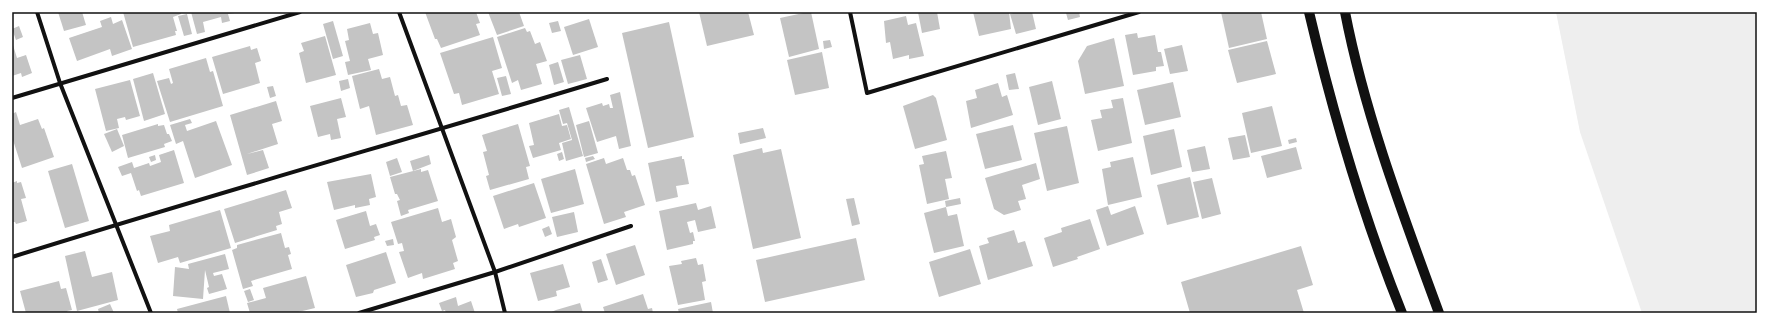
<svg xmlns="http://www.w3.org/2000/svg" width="1769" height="325" font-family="Literata,serif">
<rect width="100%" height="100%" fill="#fff"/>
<path fill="#eee" d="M1556 12H1757V313H1642L1580 132Z"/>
<g fill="#c4c4c4">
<path d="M58 12H82L86 25 64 31Z"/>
<path d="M123 12H181V14L173 17 177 31H175L176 35 133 47Z"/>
<path d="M191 12H235V13L228 14 230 21 222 23 221 17 203 22 205 32 197 34Z"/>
<path d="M425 12H476L480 23 476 24 480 35 441 48 437 39H435Z"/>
<path d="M488 12H519L524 26 497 35Z"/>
<path d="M699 12H748L754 35 707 46Z"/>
<path d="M808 12H811L819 49 789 57 780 18Z"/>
<path d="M918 12H937L940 29 922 33Z"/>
<path d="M973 12H1009L1011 29 979 36Z"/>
<path d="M1017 12H1032L1036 29 1016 34 1010 14Z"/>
<path d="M1079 12 1080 17 1068 20 1066 13Z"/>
<path d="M1221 12H1261L1267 39 1229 48Z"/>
<path d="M187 14 192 34 184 36 178 16Z"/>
<path d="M906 16 908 25 916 23 924 56 909 59V55L893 59 890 42 886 43 884 21Z"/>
<path d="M111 17 113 24 122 20 132 49 112 56 110 49 77 61 69 38 102 27 100 21Z"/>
<path d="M589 19 598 47 573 55 564 27Z"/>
<path d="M333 21 343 56 333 59 323 24Z"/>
<path d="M558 21 561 31 552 33 549 23Z"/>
<path d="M669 22 694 137 648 148 622 33Z"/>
<path d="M370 23 373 34 378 33 383 55 368 59 371 70 348 75 345 62 350 61 345 41 349 40 347 29Z"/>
<path d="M19 26 23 37 16 40 12 29Z"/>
<path d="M525 28 527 32 530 31 535 44 540 42 547 61 536 64 542 84 521 90 518 80 512 83 497 37Z"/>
<path d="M1137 33 1138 38 1155 35 1158 52H1161L1164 66 1156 67V71L1133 75 1125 35Z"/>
<path d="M325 36 336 75 306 83 299 53 304 51 301 43Z"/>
<path d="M493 37 502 68 492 71 499 94 462 105 459 93 454 94 440 53Z"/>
<path d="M1114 38 1124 86 1085 94 1078 61 1087 46Z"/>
<path d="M830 40 832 47 824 49 823 41Z"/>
<path d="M1267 41 1276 74 1237 83 1228 50Z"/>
<path d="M12 42 17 58 26 55 32 73 22 77 21 73 12 76Z"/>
<path d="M1182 45 1188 71 1170 74 1164 49Z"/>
<path d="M250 46 251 50 257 48 261 61 255 63 260 83 223 94 212 57Z"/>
<path d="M822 52 829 88 795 95 787 60Z"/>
<path d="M580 55 587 79 568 84 561 60Z"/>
<path d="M206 58 210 72 213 71 223 106 170 122 157 81 169 78 171 84 173 83 169 69Z"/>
<path d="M558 62 564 82 554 85 549 65Z"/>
<path d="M379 69 382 79 390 77 395 96 398 95 401 106 407 105 413 125 376 135 369 106 360 109 352 76Z"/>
<path d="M153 73 165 114 144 121 133 79Z"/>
<path d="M1015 73 1019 89 1009 90 1006 75Z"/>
<path d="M506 76 511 94 502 96 497 78Z"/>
<path d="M348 79 350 88 341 91 339 81Z"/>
<path d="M130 80 140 116 126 120 125 117 117 119 119 128 106 131 95 89Z"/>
<path d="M1052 81 1061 119 1038 125 1029 87Z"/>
<path d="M1173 82 1181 117 1145 125 1137 90Z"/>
<path d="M998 83 1002 97 1007 95 1013 115 971 128 966 101 977 98 975 90Z"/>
<path d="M273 86 276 96 270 98 267 87Z"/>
<path d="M620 92 631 146 619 149 616 136 597 142 586 108 602 103 603 106 609 104 610 108H613L610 95Z"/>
<path d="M933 95 936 98 947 140 915 149 903 106Z"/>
<path d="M341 98 346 117 337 119 341 138 331 140 330 134 318 137 310 106Z"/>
<path d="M1123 98 1132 143 1098 151 1091 120 1102 118 1100 110 1113 108 1111 100Z"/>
<path d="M276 101 282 121 272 124 278 144 247 154 263 150 269 168 247 175 230 115Z"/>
<path d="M1272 106 1282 146 1251 153 1242 113Z"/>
<path d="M569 107 583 156 566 161 562 143 572 140 567 123 563 124 559 110Z"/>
<path d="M16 112 20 125 38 119 42 129 44 128 54 157 22 168 12 137V114Z"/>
<path d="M559 114 562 126 567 125 571 139 559 143 561 150 533 158 529 146 534 145 529 123Z"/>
<path d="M190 119 192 123 185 125 187 131 216 121 232 165 195 178 183 141 176 144 170 125Z"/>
<path d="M589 121 598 153 584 157 576 125Z"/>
<path d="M158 124V126L164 125 167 134H169L172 141 164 144 165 147 128 158 122 135Z"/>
<path d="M518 124 530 166 526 167 529 179 490 190 486 176 489 175 483 152 487 151 482 135Z"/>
<path d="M1013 125 1022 160 985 169 976 134Z"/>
<path d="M1067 126 1079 183 1047 191 1034 133Z"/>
<path d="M763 128 766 138 740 144 738 133Z"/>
<path d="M117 129 124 146 112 152 104 134Z"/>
<path d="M1174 129 1182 167 1151 175 1143 136Z"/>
<path d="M1245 135 1250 157 1233 160 1228 138Z"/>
<path d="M1296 138 1297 142 1289 144 1288 140Z"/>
<path d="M1205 146 1210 169 1192 172 1187 150Z"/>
<path d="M1296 147 1302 169 1267 178 1261 156Z"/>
<path d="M762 148 763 153 781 149 801 238 753 249 733 155Z"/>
<path d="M174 150 184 183 141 196 139 190 137 191 131 173 122 176 118 167 132 162 134 168 149 163 150 166 161 162 159 155Z"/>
<path d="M946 151 952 178 945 179 949 199 927 204 919 165 924 164 922 156Z"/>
<path d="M562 152 564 159 559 161 557 154Z"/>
<path d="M155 155 156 160 151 162 149 157Z"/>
<path d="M429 155 431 164 413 171 410 161Z"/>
<path d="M593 156 595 159 586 162 585 158Z"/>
<path d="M682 156V159H684L689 184 676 186 678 197 656 202 648 163Z"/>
<path d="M1133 157 1142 197 1108 205 1102 169 1111 167 1110 162Z"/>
<path d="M397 158 402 172 390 176 386 162Z"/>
<path d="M604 158 606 164 623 158 627 170H630L632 176 635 175 645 205 624 212 626 217 604 224 586 164Z"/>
<path d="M1036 163 1040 179 1022 185 1026 199 1018 201 1021 210 1004 215 994 209 985 178Z"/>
<path d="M72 164 89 221 65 228 48 171Z"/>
<path d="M421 169V172L428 170 438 201 408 210 409 213 401 216 397 201 400 200 397 194H395L390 177Z"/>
<path d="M575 169 584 204 551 213 541 179Z"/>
<path d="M371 174 376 197 369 199 370 205 355 208V205L334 210 327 182Z"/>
<path d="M1190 177 1199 217 1167 225 1157 185Z"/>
<path d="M1212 178 1221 214 1202 219 1193 182Z"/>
<path d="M17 181V183L21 182 26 198 21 199 27 221 16 224 15 222H12V183Z"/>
<path d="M534 183 546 218 519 227 518 224 504 229 493 196Z"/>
<path d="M286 190 292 208 279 212 282 224 276 226 277 230 235 243 224 209Z"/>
<path d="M854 198 860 224 852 226 846 199Z"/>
<path d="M960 198 961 204 946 207 945 201Z"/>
<path d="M696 203 698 210 711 206 716 228 698 232 695 220 687 222 690 233 693 232 695 241H693V244L667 250 659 211Z"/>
<path d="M1108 206 1111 215 1135 206 1144 234 1107 246 1096 210Z"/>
<path d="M946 207 948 216 957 214 964 246 934 253 924 213Z"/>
<path d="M438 208 442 222 451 219 456 237 452 240 458 261 453 263 455 269 423 279 422 273 408 278 399 252 404 251 402 243 398 244 391 222Z"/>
<path d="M220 210 231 248 180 263 178 257 158 263 150 236 170 231 169 225Z"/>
<path d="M366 211 370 226 376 224 380 235 374 237 375 240 345 249 336 220Z"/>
<path d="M574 212 578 232 557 237 552 217Z"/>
<path d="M1090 219 1100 249 1077 257 1078 259 1053 267 1044 238 1062 232 1061 228Z"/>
<path d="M549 226 552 234 545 237 542 229Z"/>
<path d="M1014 230 1018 243 1025 241 1033 266 988 280 979 246 989 243 987 238Z"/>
<path d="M281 233 285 248 289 247 291 254 288 255 292 269 251 281 253 286 243 289 232 250 237 248V245Z"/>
<path d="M856 238 865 280 765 302 756 260Z"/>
<path d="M393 239 394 245 387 246 385 241Z"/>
<path d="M635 245 645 275 616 285 606 254Z"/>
<path d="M1301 246 1313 285 1297 290 1304 313H1190L1181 282Z"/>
<path d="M970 249 981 284 939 297 929 262Z"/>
<path d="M85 251 92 277 112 272 118 300 77 311 65 256Z"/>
<path d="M386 252 396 283 374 290 373 293 356 297 346 265Z"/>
<path d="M225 254 229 269 213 273 214 276 222 274 227 289 209 294 207 288 209 287 205 270 203 299 173 296 175 267 189 269 188 264Z"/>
<path d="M696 258 698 265 703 264 706 281 702 282 705 300 678 305 669 266 682 264 681 261Z"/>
<path d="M601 259 608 280 598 283 592 262Z"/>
<path d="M563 264 570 287 556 291 557 296 538 301 530 273Z"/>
<path d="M306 276 315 308 294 313H250L247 303 266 298 263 288Z"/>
<path d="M59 281 61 289 66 288 72 310 67 311 68 313H26L20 291Z"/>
<path d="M250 289 254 300 248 302 244 291Z"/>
<path d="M643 294 648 309 652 308 653 313H605L603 307Z"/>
<path d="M226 296 230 313H178L177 309Z"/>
<path d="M456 297 458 306 471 301 475 313H446L445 310 442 311 439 303Z"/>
<path d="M711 302 713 313H679L678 309Z"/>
<path d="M580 303 583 313H549L556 310Z"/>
<path d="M110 304 114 313H99L98 309Z"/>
</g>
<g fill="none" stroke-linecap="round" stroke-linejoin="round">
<g stroke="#111" stroke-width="4">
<path d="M37 12 60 83 151 313"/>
<path d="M399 12 495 272 505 313"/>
<path d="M850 12 867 93 1139 12"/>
<path d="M12 98 300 12"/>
<path d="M12 257C210 195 409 139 607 79"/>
<path d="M359 313 495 272 631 226"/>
</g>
<g stroke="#111" stroke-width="10">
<path d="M1309 12C1333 114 1363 216 1402 313"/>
<path d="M1345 12C1365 115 1403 215 1439 313"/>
</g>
</g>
<rect width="1769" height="325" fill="none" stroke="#ffffff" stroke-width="26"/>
<rect x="13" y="13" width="1743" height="299" fill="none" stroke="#111" stroke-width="1.5"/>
</svg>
